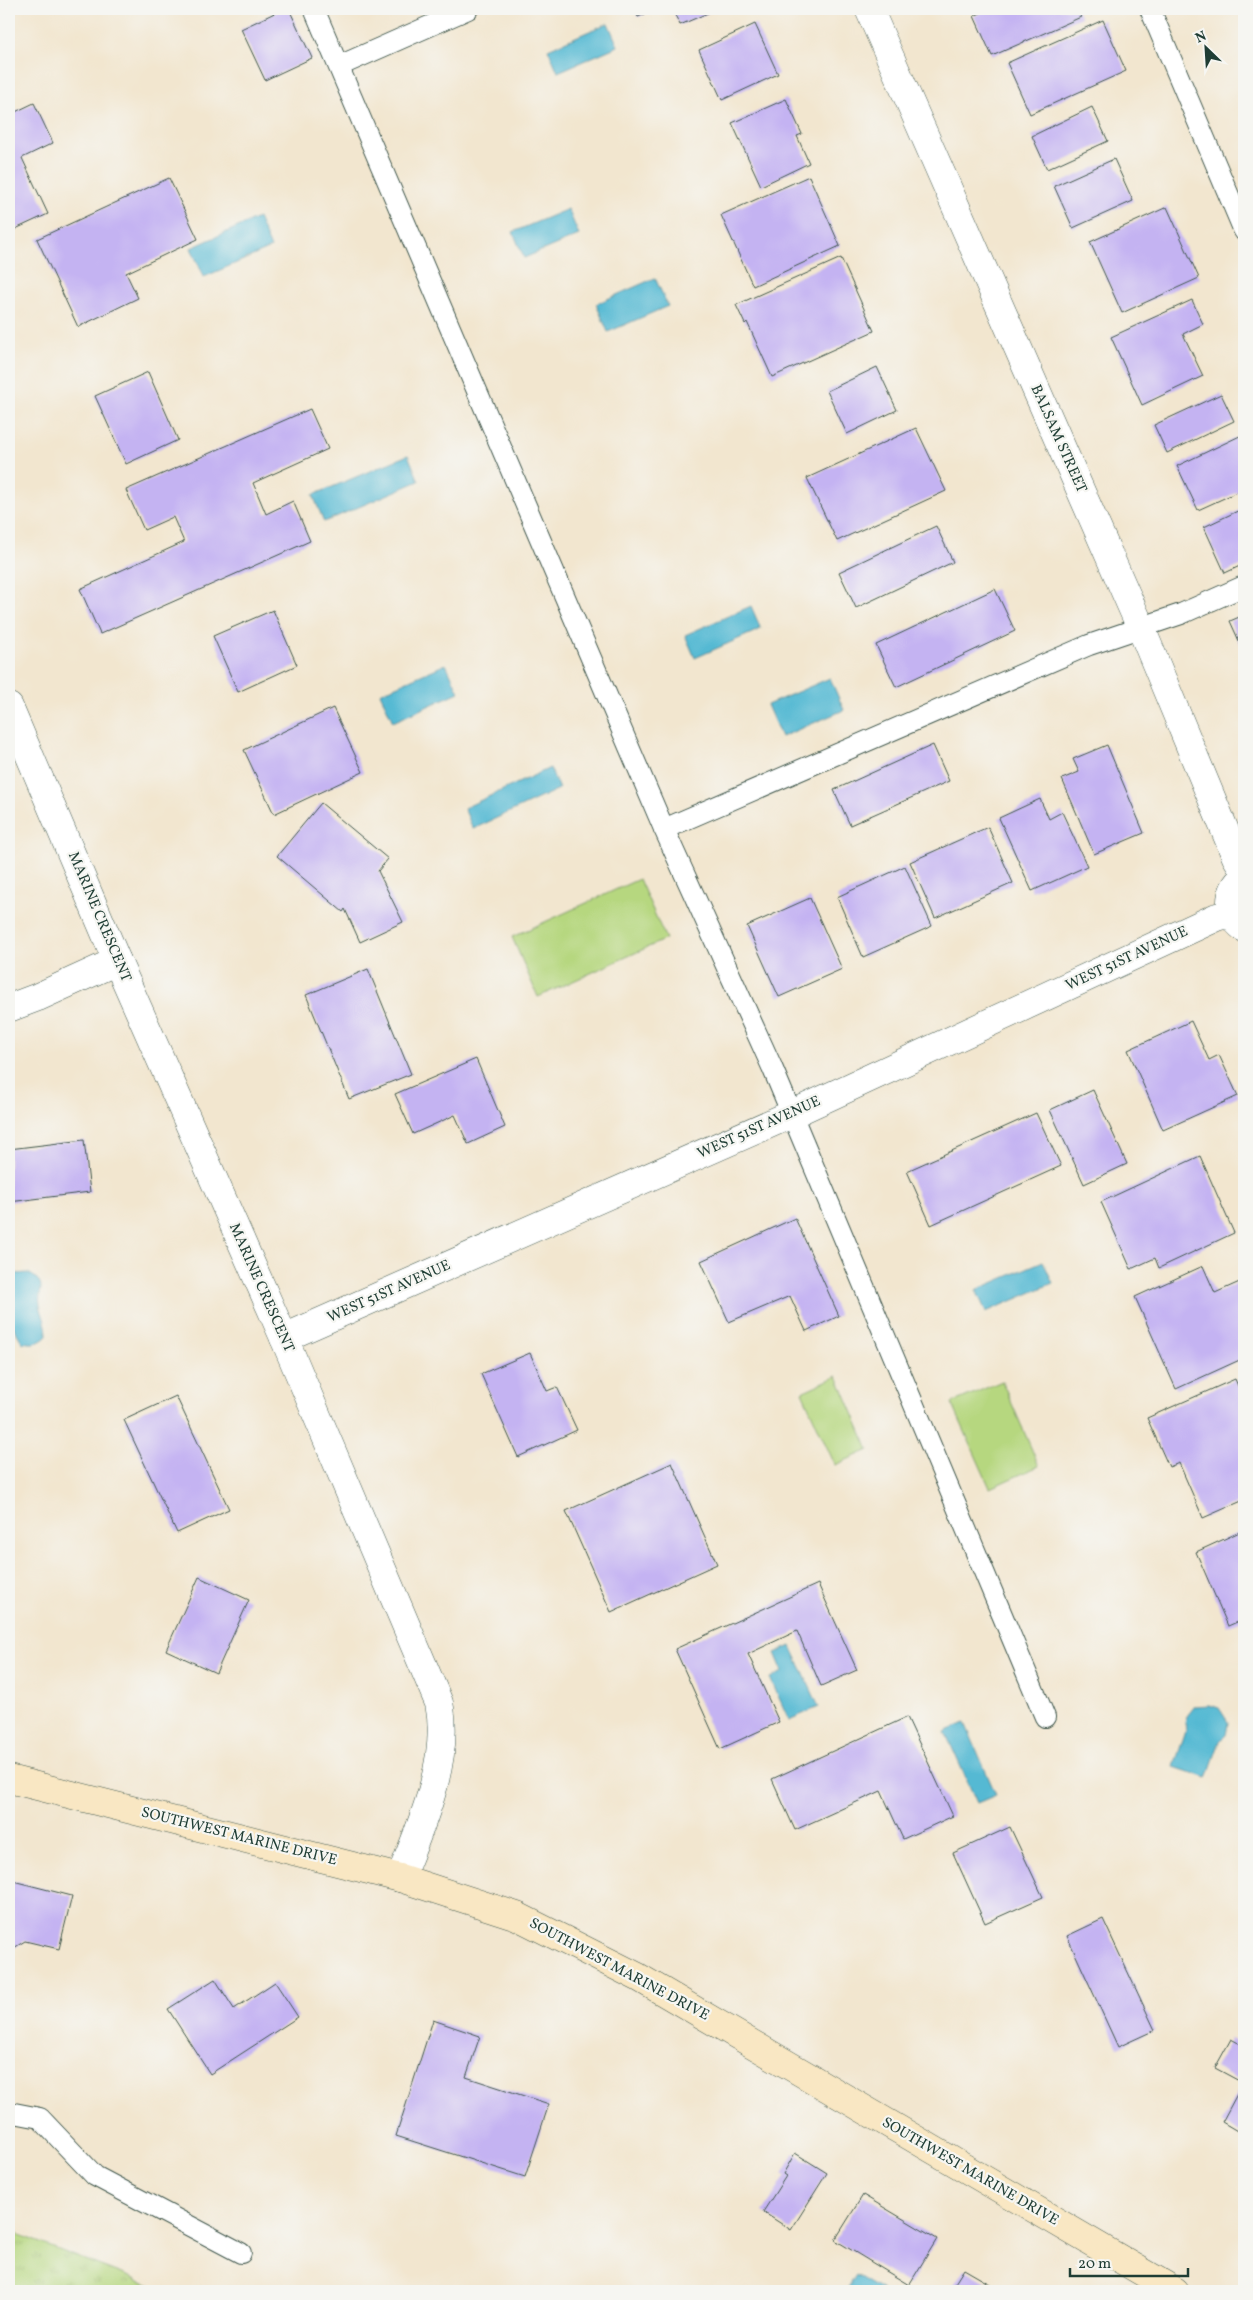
<svg xmlns="http://www.w3.org/2000/svg" width="1253" height="2300" font-family="Vollkorn,serif">
<defs>
<pattern id="grass-tufts" width="24" height="20" patternUnits="userSpaceOnUse" patternTransform="scale(1.25)"><rect width="24" height="20" fill="#b6d77f"/><path d="M3 7l-1-3M5 7V3M7 7l1-3M15 17l-1-3M17 17v-4M19 17l1-3" fill="none" stroke="#9cb96e"/></pattern>
</defs>
<rect width="100%" height="100%" fill="#f6f6f2"/>
<filter id="ink" filterUnits="userSpaceOnUse"><feTurbulence type="fractalNoise" baseFrequency=".02" numOctaves="2"/><feDisplacementMap in="SourceGraphic" scale="10" xChannelSelector="R" yChannelSelector="G"/><feConvolveMatrix kernelMatrix="1 2 1 2 8 2 1 2 1" color-interpolation-filters="sRGB"/></filter>
<filter id="wash" filterUnits="userSpaceOnUse"><feTurbulence type="fractalNoise" baseFrequency=".0096" numOctaves="4" result="noise"/><feDisplacementMap in="SourceGraphic" scale="20" xChannelSelector="R" yChannelSelector="G"/><feGaussianBlur stdDeviation="1.12" result="paint"/><feColorMatrix in="noise" values="0 0 0 0 0 0 0 0 0 0 0 0 0 0 0 0 0 1.4 0 .05"/><feComposite in="paint" operator="in"/></filter>
<g filter="url(#wash)">
<rect width="100%" height="100%" fill="#f2e6cf"/>
<path fill="url(#grass-tufts)" stroke="#6a8a5a" d="M9 2231 166 2291H9Z"/>
<g fill="#b6d77f" stroke="#6a8a5a">
<path d="M639 879 666 939 538 997 512 937Z"/>
<path d="M837 1376 869 1450 835 1465 802 1392Z"/>
<path d="M1002 1381 1039 1466 990 1488 952 1403Z"/>
</g>
<g fill="#54b9d3" stroke="#3a7b84">
<path d="M608 23 618 46 558 72 548 49Z"/>
<path d="M568 209 579 235 524 258 513 232Z"/>
<path d="M258 218 271 248 204 277 191 248Z"/>
<path d="M655 278 668 306 608 332 596 304Z"/>
<path d="M408 455 419 481 324 522 313 495Z"/>
<path d="M751 606 761 629 695 658 685 635Z"/>
<path d="M446 664 459 692 393 722 380 693Z"/>
<path d="M830 678 844 710 781 737 767 705Z"/>
<path d="M550 768 559 789 473 829 464 808Z"/>
<path d="M1043 1261 1053 1283 986 1312 976 1290Z"/>
<path d="M28 1273C51 1285 35 1291 41 1309 44 1319 47 1325 47 1336 39 1344 33 1344 22 1342L9 1319V1280L14 1274Z"/>
<path d="M791 1646 819 1707 789 1720 770 1678 783 1672 775 1653Z"/>
<path d="M1209 1705 1219 1708 1228 1722 1226 1735 1220 1741 1207 1778 1174 1767 1186 1730 1185 1723 1187 1716 1195 1706Z"/>
<path d="M965 1723 996 1795 977 1803 945 1732Z"/>
<path d="M856 2275 883 2291H846Z"/>
</g>
<g id="blocks">
<g fill="#c4b3f2">
<path d="M283 9H289L312 58 265 80 241 29Z"/>
<path d="M634 9H657L638 17Z"/>
<path d="M672 9H717L680 25Z"/>
<path d="M989 9H1077L1081 17 992 56 974 16Z"/>
<path d="M1103 20 1126 71 1030 114 1007 63Z"/>
<path d="M755 24 778 74 722 100 699 50Z"/>
<path d="M786 99 802 134 797 136 809 163 761 186 732 123Z"/>
<path d="M34 103 53 143 22 158 48 214 9 232V115Z"/>
<path d="M1092 107 1108 141 1047 169 1032 136Z"/>
<path d="M1114 159 1133 201 1073 228 1054 186Z"/>
<path d="M809 176 840 246 753 286 721 215Z"/>
<path d="M169 178 198 239 126 273 138 298 78 327 37 239Z"/>
<path d="M1167 207 1199 278 1122 313 1090 242Z"/>
<path d="M841 258 874 331 772 377 747 322 745 324 736 305Z"/>
<path d="M1192 300 1203 324 1183 334 1203 376 1142 405 1111 337Z"/>
<path d="M877 367 897 410 847 434 827 391Z"/>
<path d="M148 372 178 440 126 464 95 396Z"/>
<path d="M1221 394 1234 421 1167 453 1154 425Z"/>
<path d="M310 409 328 449 253 483 266 514 293 501 310 541 100 634 80 589 184 542 173 517 144 530 126 490Z"/>
<path d="M916 428 946 491 837 541 807 478Z"/>
<path d="M1244 434V489L1198 510 1177 466Z"/>
<path d="M1244 508V564L1225 573 1204 527Z"/>
<path d="M936 526 953 562 856 608 839 572Z"/>
<path d="M995 589 1015 631 896 687 876 645Z"/>
<path d="M273 610 297 665 238 692 213 636Z"/>
<path d="M1244 615V652L1230 621Z"/>
<path d="M333 708 363 772 274 814 244 750Z"/>
<path d="M933 745 949 781 850 825 834 790Z"/>
<path d="M1107 745 1144 833 1094 854 1062 779 1079 772 1073 759Z"/>
<path d="M1040 799 1049 819 1062 812 1087 866 1032 891 999 818Z"/>
<path d="M321 803 388 859 378 871 403 922 360 942 345 909 343 912 277 856Z"/>
<path d="M988 827 1013 883 935 918 910 862Z"/>
<path d="M905 866 932 926 863 957 837 897Z"/>
<path d="M810 898 842 969 779 997 747 926Z"/>
<path d="M368 969 411 1074 349 1099 306 995Z"/>
<path d="M1191 1021 1209 1060 1219 1055 1238 1096 1163 1130 1128 1050Z"/>
<path d="M476 1059 505 1127 468 1144 455 1115 413 1134 395 1094Z"/>
<path d="M1093 1090 1127 1164 1084 1184 1050 1110Z"/>
<path d="M1036 1113 1061 1166 931 1225 907 1171Z"/>
<path d="M84 1140 90 1192 9 1202V1149Z"/>
<path d="M1200 1156 1234 1233 1159 1268 1155 1258 1131 1269 1101 1202Z"/>
<path d="M795 1218 839 1316 806 1331 790 1296 729 1322 701 1261Z"/>
<path d="M1203 1266 1215 1293 1244 1280V1358L1176 1389 1135 1297Z"/>
<path d="M530 1353 547 1391 557 1387 577 1430 518 1457 481 1374Z"/>
<path d="M1235 1379 1244 1400V1500L1203 1518 1179 1463 1169 1467 1147 1418Z"/>
<path d="M176 1396 229 1509 177 1533 124 1420Z"/>
<path d="M672 1463 717 1564 611 1612 566 1511Z"/>
<path d="M1244 1530V1619L1228 1626 1196 1552Z"/>
<path d="M199 1577 249 1600 216 1673 166 1650Z"/>
<path d="M818 1584 857 1670 821 1686 797 1631 748 1654 779 1722 720 1749 675 1649Z"/>
<path d="M907 1717 953 1816 903 1839 881 1791 795 1830 772 1779Z"/>
<path d="M1010 1827 1043 1897 985 1923 953 1853Z"/>
<path d="M9 1880 72 1896 59 1949 25 1941 9 1951Z"/>
<path d="M1103 1919 1155 2030 1118 2047 1067 1936Z"/>
<path d="M215 1979 234 2009 275 1982 298 2017 210 2074 168 2009Z"/>
<path d="M433 2020 480 2036 466 2077 549 2104 525 2177 396 2136Z"/>
<path d="M1231 2039 1244 2046V2135L1222 2122 1243 2083 1215 2068Z"/>
<path d="M795 2153 827 2173 791 2230 763 2212 786 2176 783 2174Z"/>
<path d="M863 2195 937 2239 909 2285 835 2240Z"/>
<path d="M964 2269 1002 2291H950Z"/>
</g>
</g>
</g>
<g filter="url(#ink)">
<use href="#blocks" fill-opacity="0" stroke="#3f564b" stroke-width="1"/>
<g fill="none" stroke-linecap="round" stroke-linejoin="round">
<g stroke="#3f564b" stroke-width="22">
<g id="service">
<path d="M314 9 664 829 772 1067 1045 1717"/>
<path d="M1150 9 1244 231"/>
<path d="M339 66 468 9"/>
<path d="M664 829 1089 645 1181 614 1244 586"/>
<path d="M9 2112 40 2118 95 2176 241 2253"/>
</g>
</g>
<g stroke="#3f564b" stroke-width="29">
<g id="minor">
<path d="M869 9 1141 628 1236 857 1244 870"/>
<path d="M9 707 117 961 284 1338 439 1703C451 1759 421 1826 400 1878"/>
<path d="M1244 877C1227 891 1226 915 1244 928"/>
<path d="M9 1008 38 997 117 961"/>
<path d="M284 1338 792 1114 1217 917 1232 913"/>
</g>
</g>
<g stroke="#3f564b" stroke-width="29">
<path id="secondary" d="M9 1779 400 1878 517 1916 638 1977 1175 2291"/>
</g>
<use href="#service" stroke="#fff" stroke-width="20"/>
<use href="#minor" stroke="#fff" stroke-width="28"/>
<use href="#secondary" stroke="#f9e7c3" stroke-width="28"/>
</g>
</g>
<g text-anchor="middle" dominant-baseline="central" stroke-width="4.5" stroke-linejoin="round" paint-order="stroke">
<g font-size="15" fill="#1f3d34" stroke="#f6f6f2">
<text transform="translate(1058 439) rotate(66)">BALSAM STREET</text>
<text transform="translate(99 917) rotate(67)">MARINE CRESCENT</text>
<text transform="translate(1127 959) rotate(-25)">WEST 51ST AVENUE</text>
<text transform="translate(759 1128) rotate(-24)">WEST 51ST AVENUE</text>
<text transform="translate(261 1288) rotate(66)">MARINE CRESCENT</text>
<text transform="translate(389 1292) rotate(-24)">WEST 51ST AVENUE</text>
<text transform="translate(239 1837) rotate(14)">SOUTHWEST MARINE DRIVE</text>
<text transform="translate(619 1970) rotate(28)">SOUTHWEST MARINE DRIVE</text>
<text transform="translate(970 2172) rotate(30)">SOUTHWEST MARINE DRIVE</text>
</g>
</g>
<rect width="1253" height="2300" fill="none" stroke="#f6f6f2" stroke-width="30"/>
<g transform="translate(1206 48) rotate(335)" stroke="#f6f6f2" stroke-width="4" paint-order="stroke">
<path d="M0-4L9 19L0 12L-9 19Z" fill="#1f3d34"/>
<text y="-8" font-size="14" font-weight="bold" text-anchor="middle" fill="#1f3d34">N</text>
</g>
<path d="M1070 2268v8h118v-8" fill="none" stroke="#1f3d34" stroke-width="2.5"/>
<text x="1078" y="2268" font-size="15" fill="#1f3d34" stroke="#f6f6f2" stroke-width="4" paint-order="stroke">20 m</text>
</svg>
